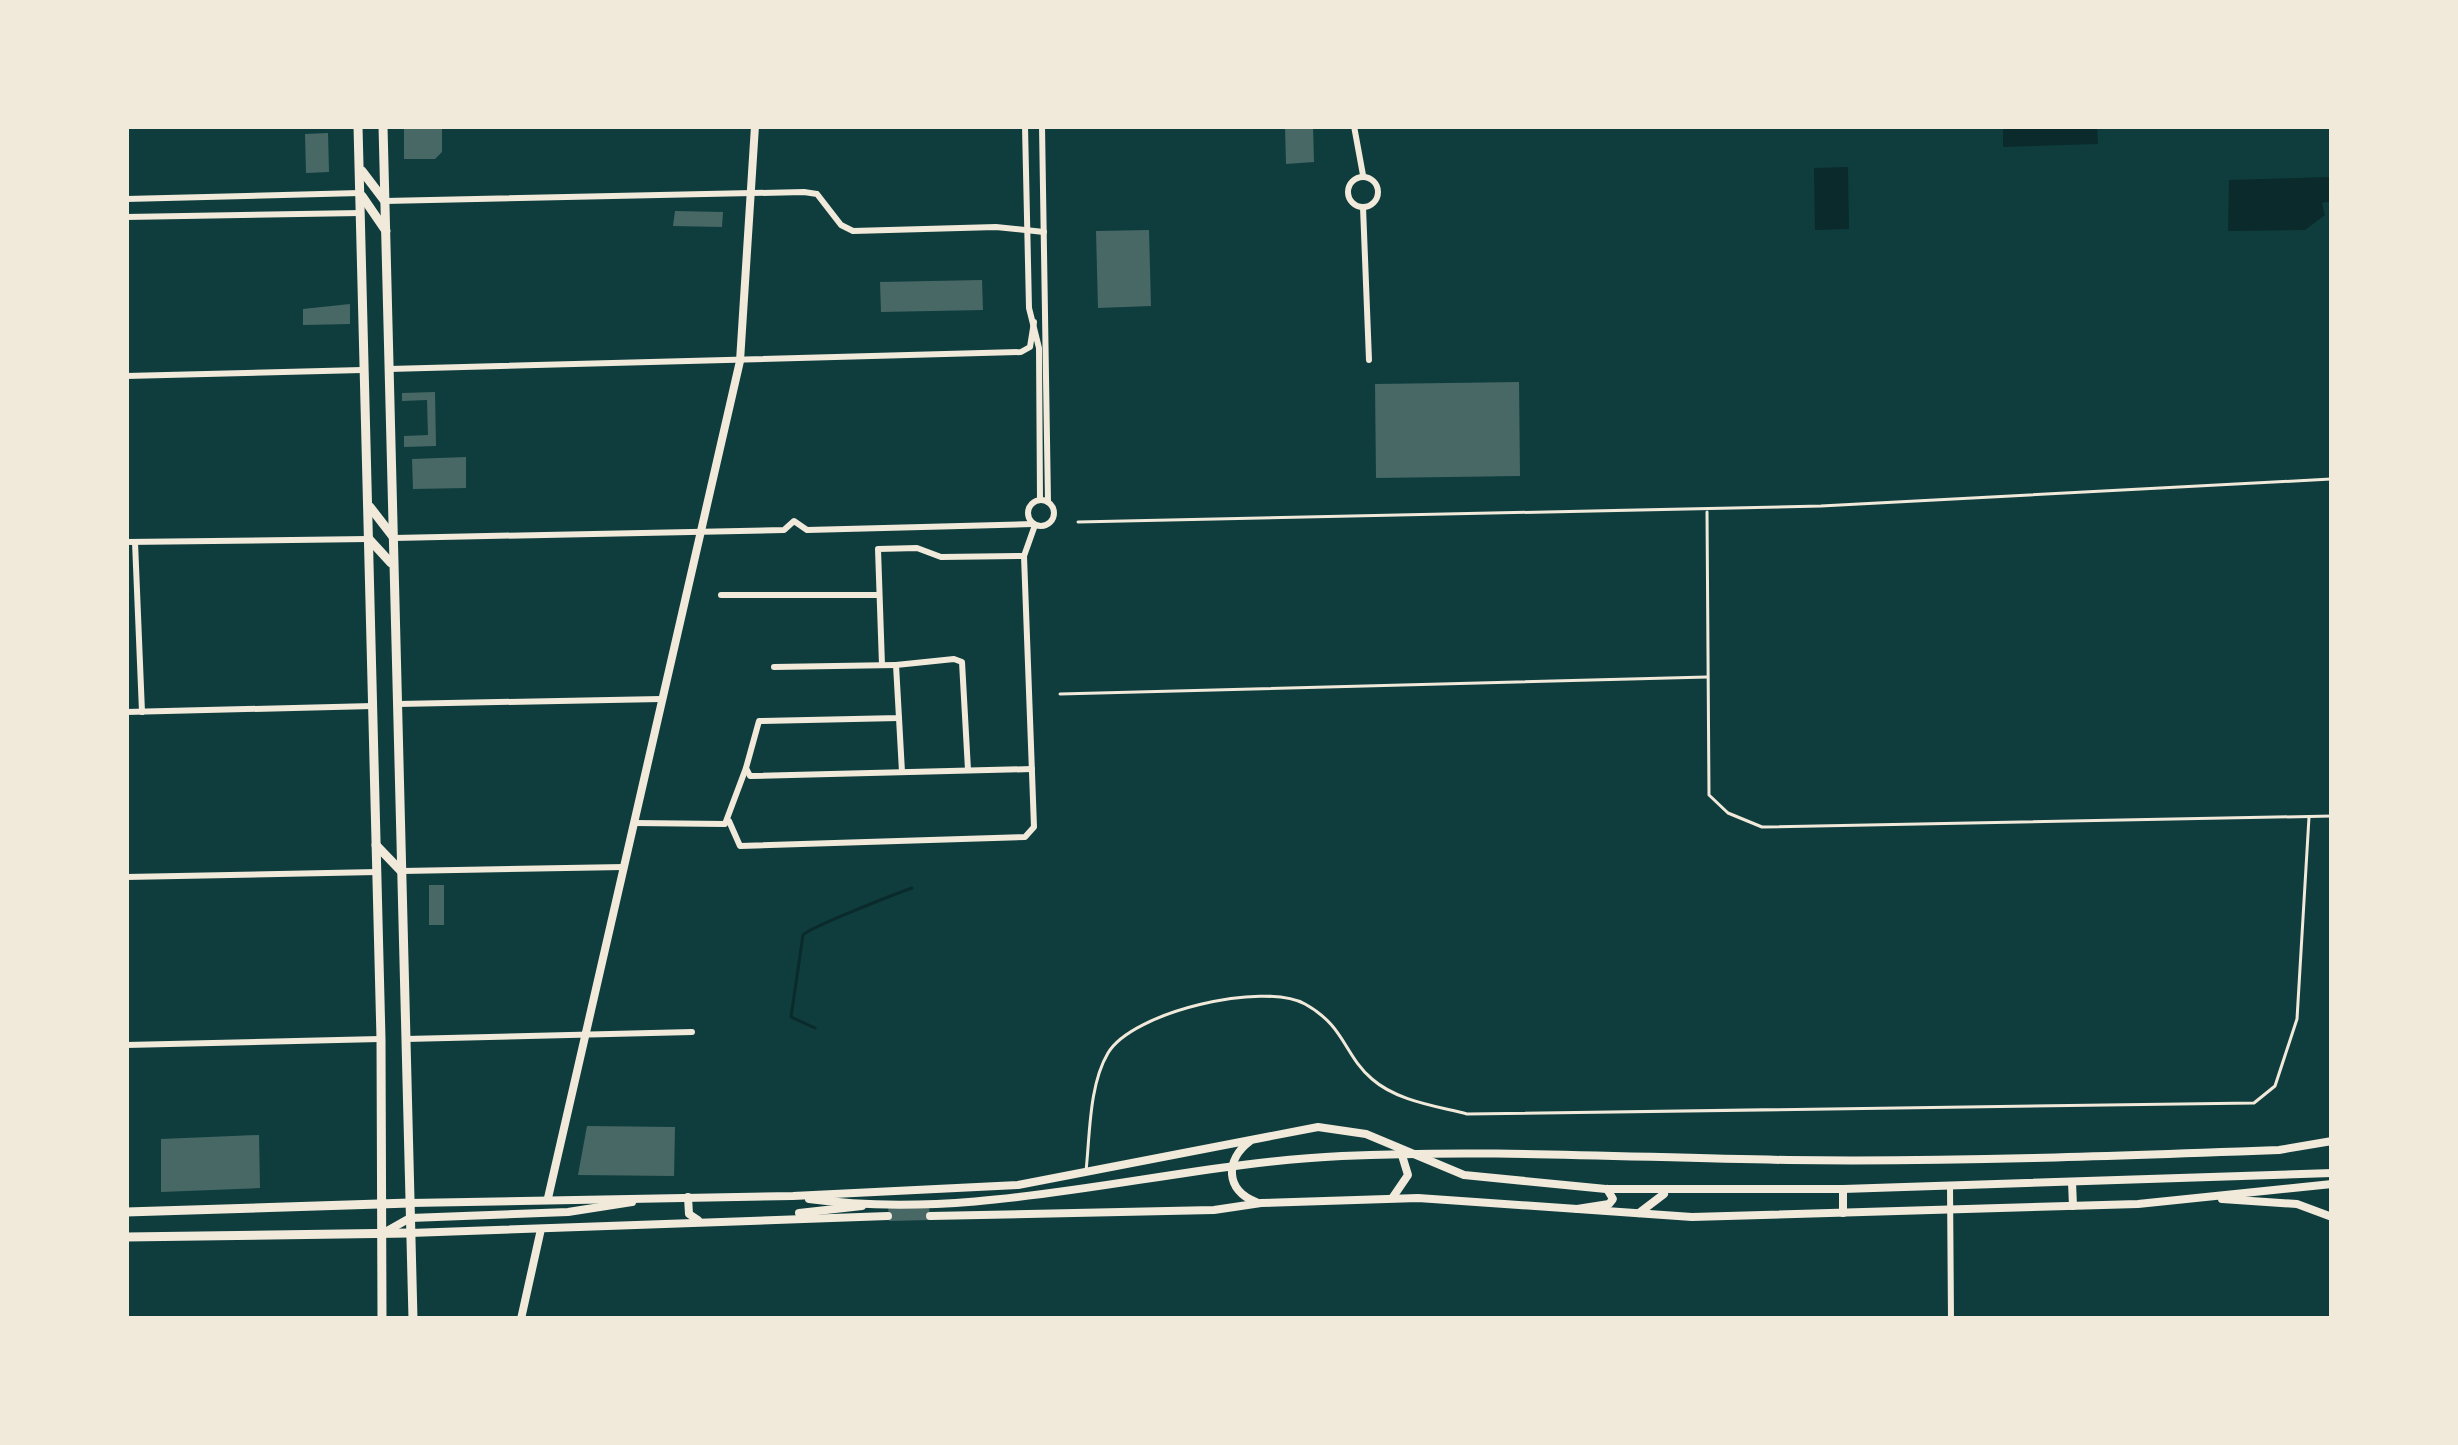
<svg xmlns="http://www.w3.org/2000/svg" width="2458" height="1445" font-family="Georgia,serif">
<rect width="100%" height="100%" fill="#0f3d3e"/>
<g fill="#0a2a2b">
<path d="M2003 126H2097L2098 144 2003 147Z"/>
<path d="M1848 167 1849 229 1815 230 1814 168Z"/>
<path d="M2332 177V201L2322 203 2325 215 2305 230 2228 231 2229 180Z"/>
</g>
<g fill="none" stroke-linecap="round" stroke-linejoin="round">
<path stroke="#0a2a2b" stroke-width="3" d="M815 1028 791 1017 803 935C810 927 898 893 912 888"/>
</g>
<g fill="#486865">
<path d="M404 126H442V152L435 159H404Z"/>
<path d="M1285 126H1313L1314 162 1286 164Z"/>
<path d="M328 133 329 172 306 173 305 134Z"/>
<path d="M675 211 723 212 722 227 673 226Z"/>
<path d="M1149 230 1151 306 1098 308 1096 231Z"/>
<path d="M982 280 983 310 881 312 880 282Z"/>
<path d="M350 304V324L303 325V309Z"/>
<path d="M1519 382 1520 476 1376 478 1375 384Z"/>
<path d="M435 392 436 446 404 447V436L428 435 427 400 402 401V393Z"/>
<path d="M466 457V488L413 489 412 459Z"/>
<rect x="429" y="885" width="15" height="40"/>
<path d="M587 1126 675 1127 674 1176 578 1175Z"/>
<path d="M259 1135 260 1188 161 1192V1139Z"/>
<path d="M929 1204 930 1220 889 1221 888 1205Z"/>
</g>
<g fill="none" stroke-linecap="round" stroke-linejoin="round">
<g stroke="#f1e9da" stroke-width="3">
<path d="M1707 512 1709 795 1728 813 1762 827 2332 816"/>
<path d="M1078 522 1821 506 2331 479"/>
<path d="M1060 694 1707 677"/>
<path d="M1086 1171C1090 1134 1089 1085 1108 1053 1132 1012 1263 981 1305 1004 1345 1026 1344 1055 1372 1079 1397 1101 1436 1106 1467 1114L2254 1103 2275 1086 2297 1019 2309 817"/>
</g>
<g stroke="#f1e9da" stroke-width="6">
<path d="M1025 126 1029 308 1039 348 1040 500"/>
<path d="M1042 126 1048 502"/>
<path d="M1354 126 1363 175"/>
<circle cx="1363" cy="192" r="15"/>
<path d="M126 199 360 193"/>
<path d="M385 201 804 192 817 194 841 225 853 231 996 227 1044 232"/>
<path d="M1363 207 1369 360"/>
<path d="M126 217 361 213"/>
<path d="M389 369 1021 352 1030 347 1034 322"/>
<path d="M126 376 362 370"/>
<circle cx="1041" cy="513" r="13"/>
<path d="M394 538 784 530 794 521 807 530 1033 524"/>
<path d="M126 542 368 539"/>
<path d="M135 542 142 712"/>
<path d="M721 595H879"/>
<path d="M882 665 878 549 917 548 941 557 1024 556"/>
<path d="M774 667 896 665"/>
<path d="M398 704 661 699"/>
<path d="M126 712 373 706"/>
<path d="M899 718 902 772"/>
<path d="M968 770 962 662 954 659 896 665 899 718 759 721 746 768 750 776 1032 769"/>
<path d="M729 821 740 846 1025 837 1034 827 1024 556 1035 525"/>
<path d="M634 823 725 824 746 768"/>
<path d="M402 871 624 867"/>
<path d="M126 877 377 872"/>
<path d="M406 1039 692 1032"/>
<path d="M126 1045 380 1039"/>
<path d="M1950 1186 1951 1319"/>
</g>
<g stroke="#f1e9da" stroke-width="8">
<path d="M1250 1141C1225 1160 1225 1190 1256 1202"/>
<path d="M2072 1182 2073 1206"/>
<path d="M1843 1189V1213"/>
<path d="M688 1197 689 1214 698 1220"/>
<path d="M1393 1197 1408 1175 1401 1152"/>
<path d="M548 1198 740 361 755 126"/>
<path d="M809 1199C989 1223 1164 1164 1342 1156 1491 1149 1638 1158 1788 1160 1951 1162 2116 1156 2279 1150L2332 1141"/>
<path d="M2222 1199 2297 1204 2332 1217"/>
<path d="M410 1203 793 1196 1018 1185 1318 1127 1366 1134 1464 1175 1606 1189H1843L2332 1173"/>
<path d="M1577 1209 1609 1204 1613 1199 1607 1189"/>
<path d="M799 1213 862 1206"/>
<path d="M1639 1213 1664 1194"/>
<path d="M930 1216 1214 1210 1261 1203 1418 1198 1692 1217 2138 1204 2332 1184"/>
<path d="M387 1231 410 1218 568 1212 632 1202"/>
<path d="M410 1233 888 1216"/>
<path d="M521 1319 541 1229"/>
</g>
<g stroke="#f1e9da" stroke-width="9">
<path d="M358 126 381 1039 382 1319"/>
<path d="M383 126 413 1319"/>
<path d="M362 171 384 200"/>
<path d="M362 196 386 231"/>
<path d="M370 507 394 538"/>
<path d="M369 539 391 563"/>
<path d="M376 845 401 871"/>
<path d="M126 1212 410 1203"/>
<path d="M126 1237 410 1233"/>
</g>
</g>
<rect width="2458" height="1445" fill="none" stroke="#f1e9da" stroke-width="258"/>
</svg>
